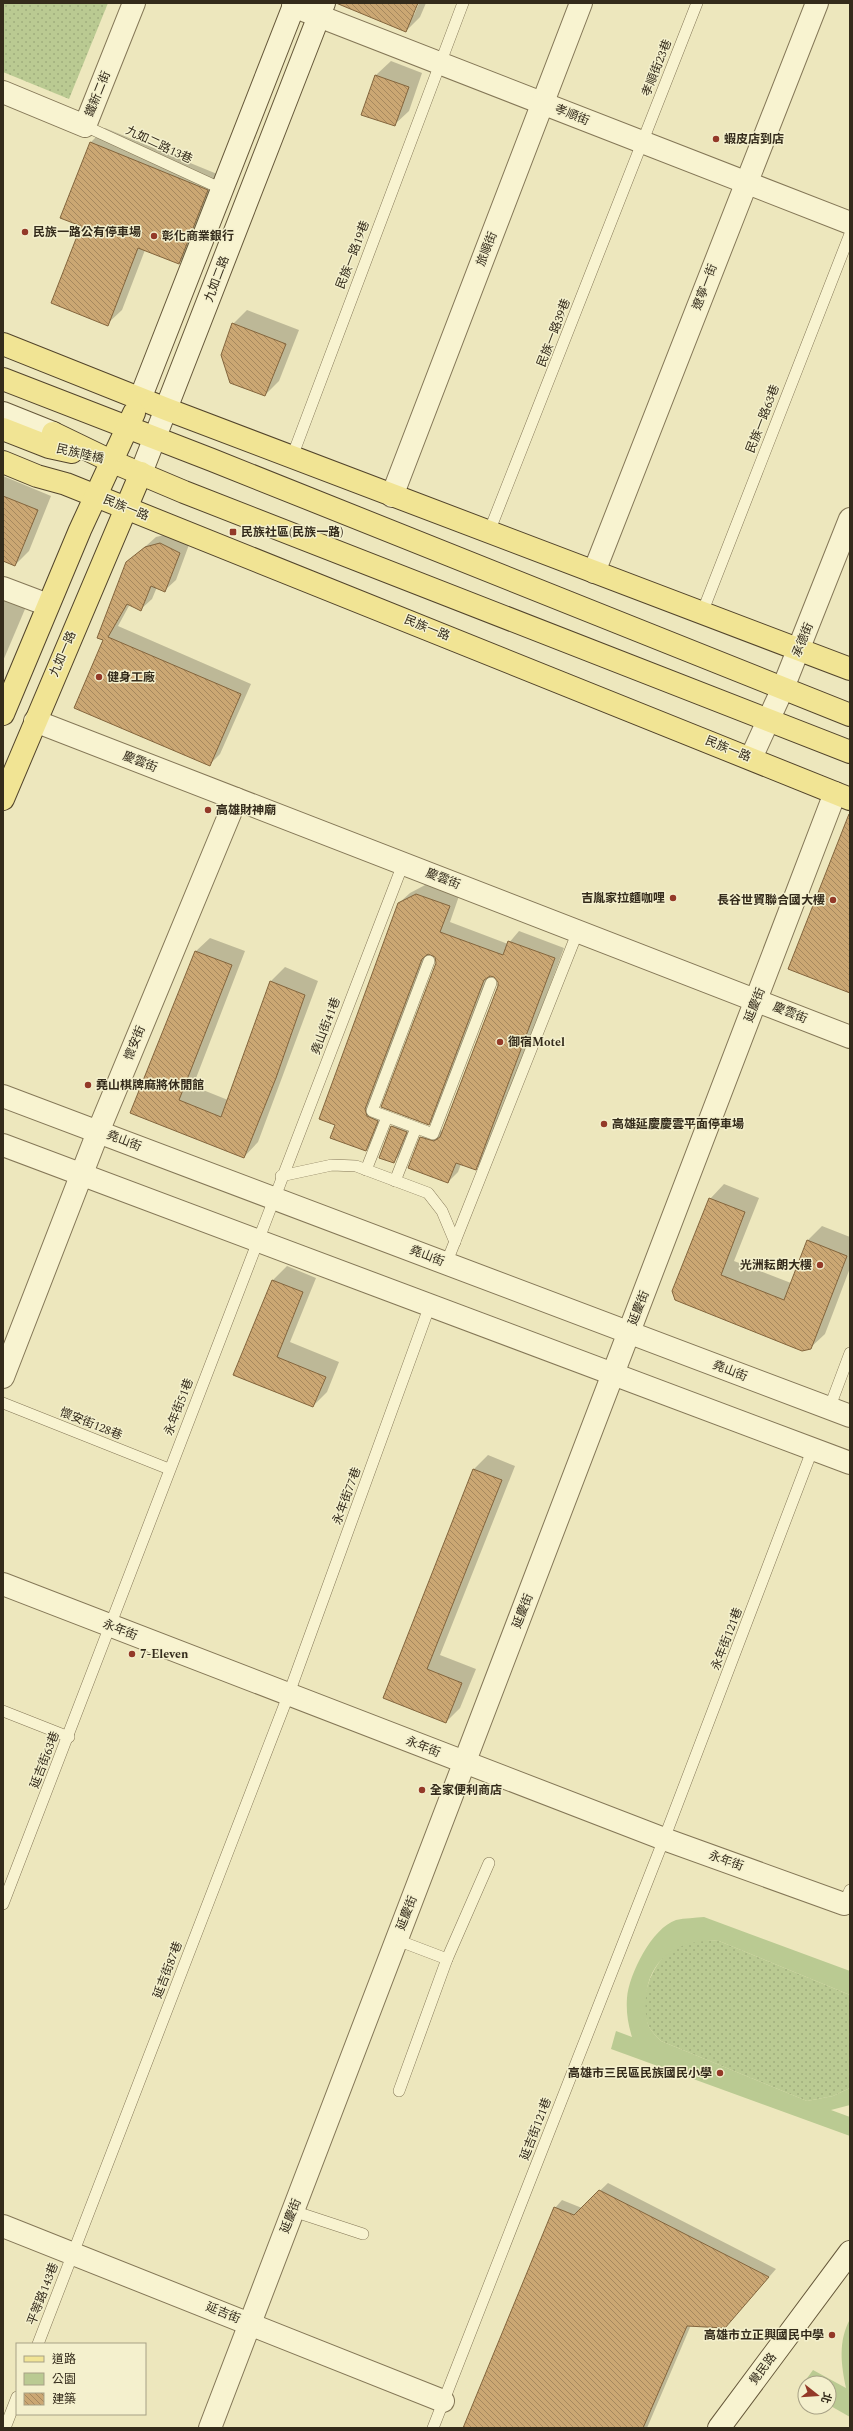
<svg xmlns="http://www.w3.org/2000/svg" width="853" height="2431" font-family="Spectral,'Noto Sans TC',serif">
<defs>
<pattern id="green-dots" width="8" height="8" patternUnits="userSpaceOnUse"><rect width="8" height="8" fill="#baca92"/><path d="M2 2h.1M6 6h.1" fill="none" stroke="#a0ae7d" stroke-width="1.8" stroke-linecap="round"/></pattern>
<pattern id="building-back-hatch" width="6" height="6" patternUnits="userSpaceOnUse"><rect width="6" height="6" fill="#cba773"/><path d="M-1 5l2 2M0 0l6 6M5-1l2 2" fill="none" stroke="#a6885e"/></pattern>
</defs>
<rect width="100%" height="100%" fill="#ede7bd"/>
<g fill="url(#green-dots)">
<path d="M3 3H108L69 99 3 72Z"/>
<path d="M701 1940 719 1941 850 1995V2088L833 2096 807 2101 661 2041C657 2037 652 2032 649 2027 638 2003 649 1971 667 1953 675 1945 690 1943 701 1940Z"/>
</g>
<g fill="#baca92">
<path d="M704 1917 850 1971V1995L719 1941C681 1938 649 1957 646 1997 645 2007 645 2017 649 2027 652 2032 657 2037 661 2041L807 2101 833 2096 850 2088V2105L831 2110 850 2117V2136L611 2049 616 2031 632 2037C628 2024 626 2012 627 1998 629 1974 652 1928 676 1920 685 1918 695 1918 704 1917Z"/>
<path d="M850 2319V2417L829 2405V2383H805V2391L800 2388 813 2370 846 2388C841 2364 838 2342 850 2319Z"/>
</g>
<g fill="#0003">
<path d="M356 3H417L412 15H414L419 3H426L420 17 406 31Z"/>
<path d="M391 61 422 73 409 111 394 125 363 114 376 75Z"/>
<path d="M105 128 222 176 193 249 179 263 145 250 122 310 107 324 82 225 91 142Z"/>
<path d="M247 310 299 330 279 381 265 395 233 324Z"/>
<path d="M3 476 51 496 29 551 15 565 3 560Z"/>
<path d="M172 533 190 542 176 580 165 590 157 587 152 599 141 609 130 604 118 626 251 684 220 754 209 765 104 640 127 563 156 537Z"/>
<path d="M3 591 28 602 3 661Z"/>
<path d="M427 884 459 896 450 922 508 944 519 931 564 948 485 1159 475 1169 461 1164 458 1172 448 1182 409 1168 421 1137 431 1127 443 1131 499 986V981L494 976 492 975 439 1114 429 1124 437 964 436 956 430 954 375 1098 377 1106 387 1111 376 1140 366 1150 336 1124 399 903 410 893Z"/>
<path d="M210 938 245 951 193 1086 228 1100 271 981 285 967 318 981 258 1142 244 1157 132 1112 195 952Z"/>
<path d="M402 1116 416 1122 403 1152 393 1162 380 1158 392 1126Z"/>
<path d="M724 1184 759 1198 734 1261 791 1283 808 1240 822 1226 850 1237V1268L825 1334 810 1348 676 1300 710 1199Z"/>
<path d="M287 1266 316 1278 290 1342 339 1362 327 1392 313 1406 235 1374 273 1280Z"/>
<path d="M488 1455 515 1466 440 1655 476 1669 460 1708 446 1722 384 1697 474 1469Z"/>
<path d="M608 2183 776 2269 732 2319 691 2325 647 2428H464L555 2208 562 2200 582 2208Z"/>
</g>
<g fill="url(#building-back-hatch)" stroke="#83653d">
<path d="M336 3H418L406 32Z"/>
<path d="M375 75 409 87 395 126 361 115Z"/>
<path d="M90 142 208 190 179 264 138 248 108 326 51 303 81 226 60 218Z"/>
<path d="M232 323 286 344 265 396 230 383 221 355Z"/>
<path d="M3 496 38 510 15 566 3 561Z"/>
<path d="M160 543 180 553 165 592 151 586 141 611 127 604 108 637 241 694 210 766 74 708 103 640 97 638 126 562 145 547Z"/>
<path d="M849 814 850 815V993L788 969Z"/>
<path d="M416 894 450 906 440 932 503 955 508 941 555 958 476 1170 456 1163 448 1183 408 1168 420 1137 434 1141 440 1137 498 986V982L494 977 490 976 484 980 429 1125 381 1107 436 963 435 957 428 954 422 959 365 1109 367 1116 378 1121 366 1151 330 1138 335 1125 319 1119 398 903Z"/>
<path d="M195 951 232 965 179 1100 221 1117 270 981 305 995 276 1078 244 1158 130 1113Z"/>
<path d="M391 1126 407 1132 394 1163 379 1158Z"/>
<path d="M709 1198 745 1212 721 1275 784 1300 807 1240 847 1256 811 1349 802 1351 675 1300 672 1291Z"/>
<path d="M272 1280 303 1292 277 1357 326 1377 313 1407 233 1375Z"/>
<path d="M473 1469 502 1480 427 1669 462 1683 446 1723 383 1698Z"/>
<path d="M599 2190 769 2277 725 2328 687 2326 643 2428H463L554 2207 574 2215Z"/>
</g>
<g fill="none" stroke-linecap="round" stroke-linejoin="round">
<g stroke="#847757" stroke-width="12">
<g id="lane">
<path d="M85 126 222 189"/>
<path d="M292 457 463 3"/>
<path d="M489 532 697 3"/>
<path d="M702 613 850 234"/>
<path d="M429 961 372 1111 433 1134 491 983"/>
<path d="M366 1170 387 1117"/>
<path d="M281 1176 332 1165 356 1166 428 1193 442 1211 455 1242"/>
<path d="M395 1181 416 1128"/>
<path d="M446 1264 578 931"/>
<path d="M3 1403 169 1469"/>
<path d="M829 1409 850 1353"/>
<path d="M3 1711 69 1737"/>
<path d="M3 1904C139 1558 267 1209 403 864"/>
<path d="M844 1904 850 1890"/>
<path d="M397 1940 447 1959"/>
<path d="M399 2091 447 1959 489 1863"/>
<path d="M293 2211 363 2234"/>
<path d="M38 2344 288 1696 430 1305"/>
<path d="M5 2428 17 2397"/>
<path d="M433 2428 664 1839 813 1448"/>
</g>
</g>
<g stroke="#847757" stroke-width="24">
<g id="street">
<path d="M293 6 850 223"/>
<path d="M3 92 85 126 134 3"/>
<path d="M392 496 581 3"/>
<path d="M594 572 817 3"/>
<path d="M3 588 48 605"/>
<path d="M35 721 850 1037"/>
<path d="M751 758 783 688 850 519"/>
<path d="M3 1096 850 1416"/>
<path d="M3 1145 850 1463"/>
<path d="M3 1377 98 1132 236 799"/>
<path d="M3 1584 664 1839 844 1904"/>
<path d="M3 2226 443 2401"/>
<path d="M210 2428 835 793"/>
</g>
</g>
<g stroke="#66583a" stroke-width="24">
<g id="secondary">
<path d="M140 399 295 3"/>
<path d="M3 413 53 433"/>
<path d="M141 473 324 3"/>
<path d="M719 2428 850 2252"/>
</g>
</g>
<g stroke="#52442b" stroke-width="24">
<g id="primary">
<path d="M3 344 166 409 850 669"/>
<path d="M3 379 212 460 850 715"/>
<path d="M3 429 49 447 72 452"/>
<path d="M53 433 113 462 184 492 850 752"/>
<path d="M3 462 37 476 66 484 850 799"/>
<path d="M3 714 80 530 134 413"/>
<path d="M3 799 141 473"/>
</g>
</g>
<use href="#lane" stroke="#f8f3d0" stroke-width="11"/>
<use href="#street" stroke="#f8f3d0" stroke-width="22"/>
<use href="#secondary" stroke="#f8f3d0" stroke-width="22"/>
<use href="#primary" stroke="#f1e494" stroke-width="22"/>
</g>
<g fill="#933928" stroke="#f4f0cd" stroke-width="1.5">
<circle cx="716" cy="139" r="4"/>
<circle cx="25" cy="232" r="4"/>
<circle cx="154" cy="236" r="4"/>
<rect x="229" y="528" width="8" height="8" rx="2"/>
<circle cx="99" cy="677" r="4"/>
<circle cx="208" cy="810" r="4"/>
<circle cx="673" cy="898" r="4"/>
<circle cx="833" cy="900" r="4"/>
<circle cx="500" cy="1042" r="4"/>
<circle cx="88" cy="1085" r="4"/>
<circle cx="604" cy="1124" r="4"/>
<circle cx="820" cy="1265" r="4"/>
<circle cx="132" cy="1654" r="4"/>
<circle cx="422" cy="1790" r="4"/>
<circle cx="720" cy="2073" r="4"/>
<circle cx="832" cy="2335" r="4"/>
</g>
<g text-anchor="middle" dominant-baseline="central" stroke-width="3" stroke-linejoin="round" paint-order="stroke">
<g font-size="12" fill="#342b1b" stroke="#f4f0cd">
<text transform="translate(657 68) rotate(-68)">孝順街23巷</text>
<text transform="translate(98 94) rotate(-68)">鐵新二街</text>
<text transform="translate(572 115) rotate(22)">孝順街</text>
<text transform="translate(159 145) rotate(25)">九如二路13巷</text>
<text transform="translate(487 249) rotate(-69)">旅順街</text>
<text transform="translate(353 255) rotate(-69)">民族一路19巷</text>
<text transform="translate(217 279) rotate(-69)">九如二路</text>
<text transform="translate(705 287) rotate(-69)">遼寧一街</text>
<text transform="translate(554 333) rotate(-69)">民族一路39巷</text>
<text transform="translate(763 419) rotate(-69)">民族一路63巷</text>
<text transform="translate(80 454) rotate(13)">民族陸橋</text>
<text transform="translate(126 508) rotate(22)">民族一路</text>
<text transform="translate(427 628) rotate(22)">民族一路</text>
<text transform="translate(803 640) rotate(-68)">承德街</text>
<text transform="translate(63 654) rotate(-67)">九如一路</text>
<text transform="translate(728 749) rotate(22)">民族一路</text>
<text transform="translate(140 762) rotate(21)">慶雲街</text>
<text transform="translate(443 879) rotate(21)">慶雲街</text>
<text transform="translate(755 1005) rotate(-69)">延慶街</text>
<text transform="translate(790 1013) rotate(22)">慶雲街</text>
<text transform="translate(326 1026) rotate(-69)">堯山街41巷</text>
<text transform="translate(135 1043) rotate(-68)">懷安街</text>
<text transform="translate(124 1141) rotate(21)">堯山街</text>
<text transform="translate(427 1256) rotate(21)">堯山街</text>
<text transform="translate(639 1308) rotate(-69)">延慶街</text>
<text transform="translate(730 1371) rotate(21)">堯山街</text>
<text transform="translate(179 1407) rotate(-69)">永年街51巷</text>
<text transform="translate(91 1424) rotate(22)">懷安街128巷</text>
<text transform="translate(347 1496) rotate(-70)">永年街77巷</text>
<text transform="translate(523 1611) rotate(-69)">延慶街</text>
<text transform="translate(120 1630) rotate(21)">永年街</text>
<text transform="translate(727 1639) rotate(-69)">永年街121巷</text>
<text transform="translate(423 1747) rotate(21)">永年街</text>
<text transform="translate(45 1760) rotate(-69)">延吉街63巷</text>
<text transform="translate(726 1861) rotate(20)">永年街</text>
<text transform="translate(407 1913) rotate(-69)">延慶街</text>
<text transform="translate(168 1970) rotate(-69)">延吉街87巷</text>
<text transform="translate(536 2129) rotate(-69)">延吉街121巷</text>
<text transform="translate(291 2216) rotate(-69)">延慶街</text>
<text transform="translate(43 2294) rotate(-69)">平等路143巷</text>
<text transform="translate(223 2313) rotate(22)">延吉街</text>
<text transform="translate(763 2369) rotate(-53)">覺民路</text>
</g>
<g font-size="12" font-weight="bold" fill="#342b1b" stroke="#f4f0cd" text-anchor="start">
<text x="724" y="139">蝦皮店到店</text>
<text x="33" y="232">民族一路公有停車場</text>
<text x="162" y="236">彰化商業銀行</text>
<text x="241" y="532">民族社區(民族一路)</text>
<text x="107" y="677">健身工廠</text>
<text x="216" y="810">高雄財神廟</text>
<text x="665" y="898" text-anchor="end">吉胤家拉麵咖哩</text>
<text x="825" y="900" text-anchor="end">長谷世貿聯合國大樓</text>
<text x="508" y="1042">御宿Motel</text>
<text x="96" y="1085">堯山棋牌麻將休閒館</text>
<text x="612" y="1124">高雄延慶慶雲平面停車場</text>
<text x="812" y="1265" text-anchor="end">光洲耘朗大樓</text>
<text x="140" y="1654">7-Eleven</text>
<text x="430" y="1790">全家便利商店</text>
<text x="712" y="2073" text-anchor="end">高雄市三民區民族國民小學</text>
<text x="824" y="2335" text-anchor="end">高雄市立正興國民中學</text>
</g>
</g>
<rect width="853" height="2431" fill="none" stroke="#342b1b" stroke-width="8"/>
<rect x="16" y="2343" width="130" height="72" fill="#f4f0cd" stroke="#a7a186"/>
<rect x="24" y="2356" width="20" height="6" fill="#f1e494" stroke="#a7a186"/>
<text x="52" y="2363" font-size="12" fill="#342b1b">道路</text>
<rect x="24" y="2373" width="20" height="12" fill="#baca92" stroke="#a7a186"/>
<text x="52" y="2383" font-size="12" fill="#342b1b">公園</text>
<rect x="24" y="2393" width="20" height="12" fill="url(#building-back-hatch)" stroke="#a7a186"/>
<text x="52" y="2403" font-size="12" fill="#342b1b">建築</text>
<g transform="translate(817 2395) rotate(107)"><circle r="19" fill="#f4f0cd" stroke="#a7a186"/>
<path d="M0-3L7 15L0 10L-7 15Z" fill="#933928"/>
<text y="-6" font-size="11" font-weight="bold" text-anchor="middle" fill="#342b1b">北</text>
</g>
</svg>
